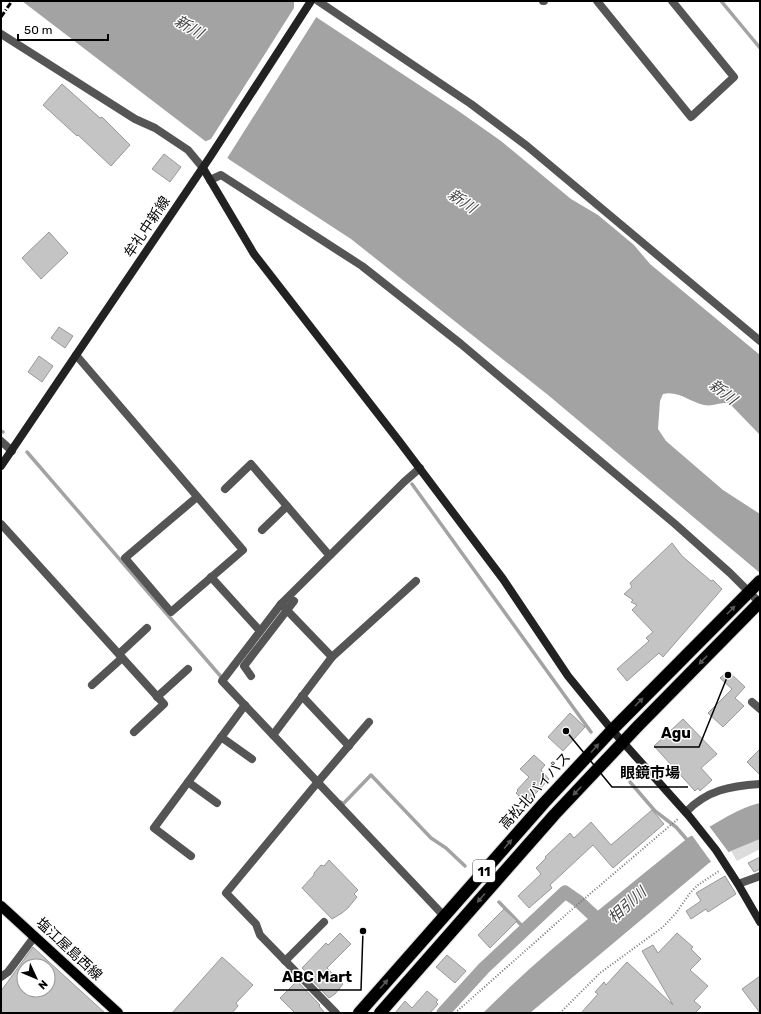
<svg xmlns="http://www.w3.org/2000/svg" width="761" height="1014" font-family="Rubik,'Noto Sans JP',sans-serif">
<rect width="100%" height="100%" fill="#fff"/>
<path fill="#dcdcdc" d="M760 839V849L737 861 731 851Z"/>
<g fill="#a3a3a3">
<path d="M22 1H295L319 19 457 110 501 141 571 199 598 215 634 245 650 264 760 355V435L729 403C720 402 713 407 704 405 690 402 678 390 663 394L660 401 658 429 666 441 723 490 760 514V573L548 395 351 239 230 160Z"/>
<path d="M760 803V839L731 851 709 863 530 1013H483C547 949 619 894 689 837 713 827 734 809 760 803Z"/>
</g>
<g fill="#fff">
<path d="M294 1H298L317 16 226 160 204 142 211 139 294 8Z"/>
<path d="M709 826 730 854 712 863 691 834Z"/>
</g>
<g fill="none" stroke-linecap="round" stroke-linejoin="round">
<g stroke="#a3a3a3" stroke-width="3.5">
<path d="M721 1 760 48"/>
<path d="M1 431 3 432"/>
<path d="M27 452 223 679"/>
<path d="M412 484 591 732"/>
<path d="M630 782 655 811 676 827 689 842"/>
<path d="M341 802 343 804 371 775 431 838 446 848 465 866"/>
<path d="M499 902 526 930"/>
</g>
<path stroke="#a3a3a3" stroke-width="13" d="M443 1013 484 968 565 892 578 901 605 926"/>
</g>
<g fill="#c4c4c4" stroke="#999" fill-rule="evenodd">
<path d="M62 84 100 118 102 117 130 145 111 166 78 135 77 136 43 105Z"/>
<path d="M164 154 181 167 170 182 152 169Z"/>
<path d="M49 232 68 253 41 279 22 258Z"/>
<path d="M59 327 73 336 65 348 51 338Z"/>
<path d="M39 356 53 366 42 382 28 372Z"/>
<path d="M672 543 682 556 711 581 713 580 722 589 663 657 659 653 627 681 617 669 649 641 646 638 653 632 632 610 637 605 631 602 633 600 624 594 632 587 630 583Z"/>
<path d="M728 671 745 687 735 698 744 706 723 727 708 713 732 689 720 678Z"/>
<path d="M570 713 585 727 563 751 548 737Z"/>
<path d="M683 719 717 754 701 768 712 780 700 791 698 788 695 791 654 746Z"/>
<path d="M760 749V775L747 762Z"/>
<path d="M534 755 545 765 541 770 549 779 526 804 516 793 518 791 517 790 529 777 520 769Z"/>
<path d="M652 810 664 824 613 868 593 845 550 885 552 888 529 908 518 896 541 874 536 868 546 858 545 857 570 833 574 838 591 822 611 845Z"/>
<path d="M760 857V869L754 872 748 863Z"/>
<path d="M329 860 358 890 354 894 357 897 348 908 342 913 332 919 302 888 314 875V873L321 865 324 866Z"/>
<path d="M725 876 736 894 708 912 706 909 691 919 686 911 701 901 696 893Z"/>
<path d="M504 909 517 921 490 948 478 935Z"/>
<path d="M340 933 351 944 327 968 343 984 335 994 329 998 305 973 306 972 302 968 326 943 328 945Z"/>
<path d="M677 933 693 947 691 949 701 959 690 970 708 986 694 1001 701 1007 695 1013H581L598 994 595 992 604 982 606 985 627 962 673 1005 642 951 653 945 658 953Z"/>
<path d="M33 947 48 961 105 1013H1V991ZM24 966H48V990H24Z"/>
<path d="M447 955 466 971 455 983 436 967Z"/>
<path d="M222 957 253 985 236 1003 238 1006 232 1013H172Z"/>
<path d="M760 976V1013L742 989Z"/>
<path d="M297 981 320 1005 319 1006 325 1013H295L280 998Z"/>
<path d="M427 991 438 1000 436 1002 438 1004 430 1013H395L405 1001 412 1008Z"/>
</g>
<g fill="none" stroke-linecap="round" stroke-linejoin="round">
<g stroke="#dbdbdb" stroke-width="12">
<path id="primary" d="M1 906 118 1013"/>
</g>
<g stroke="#dbdbdb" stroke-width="14">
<g id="highway">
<path d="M359 1013 544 803 612 730 760 581"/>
<path d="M380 1013 555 814 638 726 760 602"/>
</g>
</g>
<g stroke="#777" stroke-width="2" stroke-dasharray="1 2" stroke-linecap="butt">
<path d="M455 1013 577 905 679 818"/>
<path d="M560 1013 600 973 663 927 676 913 690 893 698 885 719 871"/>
</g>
<g stroke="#555" stroke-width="8">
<path d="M318 1 471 104 527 146 760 341"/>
<path d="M543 1H544"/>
<path d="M597 1 691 117 734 77 672 1"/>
<path d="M1 34 135 119 155 128 188 150 203 168"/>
<path d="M210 180 221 175 362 266 461 344 675 524 730 573 760 603"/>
<path d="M76 355 243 550 171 612 125 558 197 497"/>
<path d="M1 441 12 451"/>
<path d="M420 468 404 482 281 604 222 681 444 916"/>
<path d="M225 489 251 464 329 555"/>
<path d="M1 524 164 704 134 732"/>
<path d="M262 530 287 506"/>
<path d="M211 577 260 631"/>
<path d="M281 604 332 657 416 581"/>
<path d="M119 654 147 628"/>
<path d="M251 676 244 666 294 601"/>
<path d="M92 685 122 658"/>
<path d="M302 696 349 746"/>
<path d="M157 697 188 669"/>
<path d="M752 702 760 709"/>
<path d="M273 735 332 657"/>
<path d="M221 737 252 759"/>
<path d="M188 782 217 803"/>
<path d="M686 812C707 790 730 786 760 784"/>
<path d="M191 856 154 828 245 705"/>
<path d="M738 884 760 876"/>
<path d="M285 961 324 922"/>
<path d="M1 977 8 972 35 936"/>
<path d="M336 1013 260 935 256 924 226 893 317 783 369 722"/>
</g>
<g stroke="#222" stroke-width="8">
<path d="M203 168 254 254 399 441 503 579 568 676 612 730 689 816 716 850 738 884 760 922"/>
<path d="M1 466 210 157 311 1"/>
</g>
<use href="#primary" stroke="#000" stroke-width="10"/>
<use href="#highway" stroke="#000" stroke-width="12"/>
<path stroke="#000" stroke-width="3" stroke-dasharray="6 2 1 2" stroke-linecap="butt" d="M1 17 12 1"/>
</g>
<defs><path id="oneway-solid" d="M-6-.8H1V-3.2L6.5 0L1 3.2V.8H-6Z"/></defs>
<g fill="#595959">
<use href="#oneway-solid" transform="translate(731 610) rotate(-45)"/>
<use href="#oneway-solid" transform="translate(703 660) rotate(134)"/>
<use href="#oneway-solid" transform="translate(639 702) rotate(-45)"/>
<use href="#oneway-solid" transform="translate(595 748) rotate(-48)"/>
<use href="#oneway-solid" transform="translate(577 791) rotate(134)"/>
<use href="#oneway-solid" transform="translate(508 844) rotate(-49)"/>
<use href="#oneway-solid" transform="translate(481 898) rotate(131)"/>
<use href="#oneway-solid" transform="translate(384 984) rotate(-49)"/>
</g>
<g text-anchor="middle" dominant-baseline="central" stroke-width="3" stroke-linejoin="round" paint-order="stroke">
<rect fill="#fff" stroke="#4c4c4c" stroke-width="1" x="473" y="860" width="22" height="22" rx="3"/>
<g font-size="13" font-weight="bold" fill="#000">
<text x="484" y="871">11</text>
</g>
<g font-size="14" fill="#000" stroke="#fff">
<text transform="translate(147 227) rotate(-56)">牟礼中新線</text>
<text transform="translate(535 791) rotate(-48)">高松北バイパス</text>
<text transform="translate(69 949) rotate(43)">塩江屋島西線</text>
</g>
<g font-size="15" font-style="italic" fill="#444" stroke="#fff">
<text transform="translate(189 27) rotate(30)">新川</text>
<text transform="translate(462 201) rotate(34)">新川</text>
<text transform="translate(723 392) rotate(38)">新川</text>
<text transform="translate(627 905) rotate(-42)">相引川</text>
</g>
</g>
<path fill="none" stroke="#000" stroke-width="1.5" d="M728 675L699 747H654M566 731L612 787H688M363 931L361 990H274"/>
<g fill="#000" stroke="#fff" stroke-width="1.5">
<circle cx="728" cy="675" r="4"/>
<circle cx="566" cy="731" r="4"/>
<circle cx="363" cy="931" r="4"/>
</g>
<g font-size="15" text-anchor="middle" font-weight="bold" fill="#000" stroke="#fff" stroke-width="3" stroke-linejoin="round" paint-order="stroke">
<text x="676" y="738">Agu</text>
<text x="650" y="778">眼鏡市場</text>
<text x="317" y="982">ABC Mart</text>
</g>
<rect width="761" height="1014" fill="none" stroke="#000000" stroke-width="4"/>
<g transform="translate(36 978) rotate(134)"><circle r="19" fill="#ffffff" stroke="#999999"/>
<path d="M0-3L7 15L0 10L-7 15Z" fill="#000000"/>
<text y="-6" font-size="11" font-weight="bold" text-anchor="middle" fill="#000000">N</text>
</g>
<path d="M18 34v6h90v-6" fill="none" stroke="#000000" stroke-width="2"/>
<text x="24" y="34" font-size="12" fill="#000000" stroke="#ffffff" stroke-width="3" paint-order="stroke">50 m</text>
</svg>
